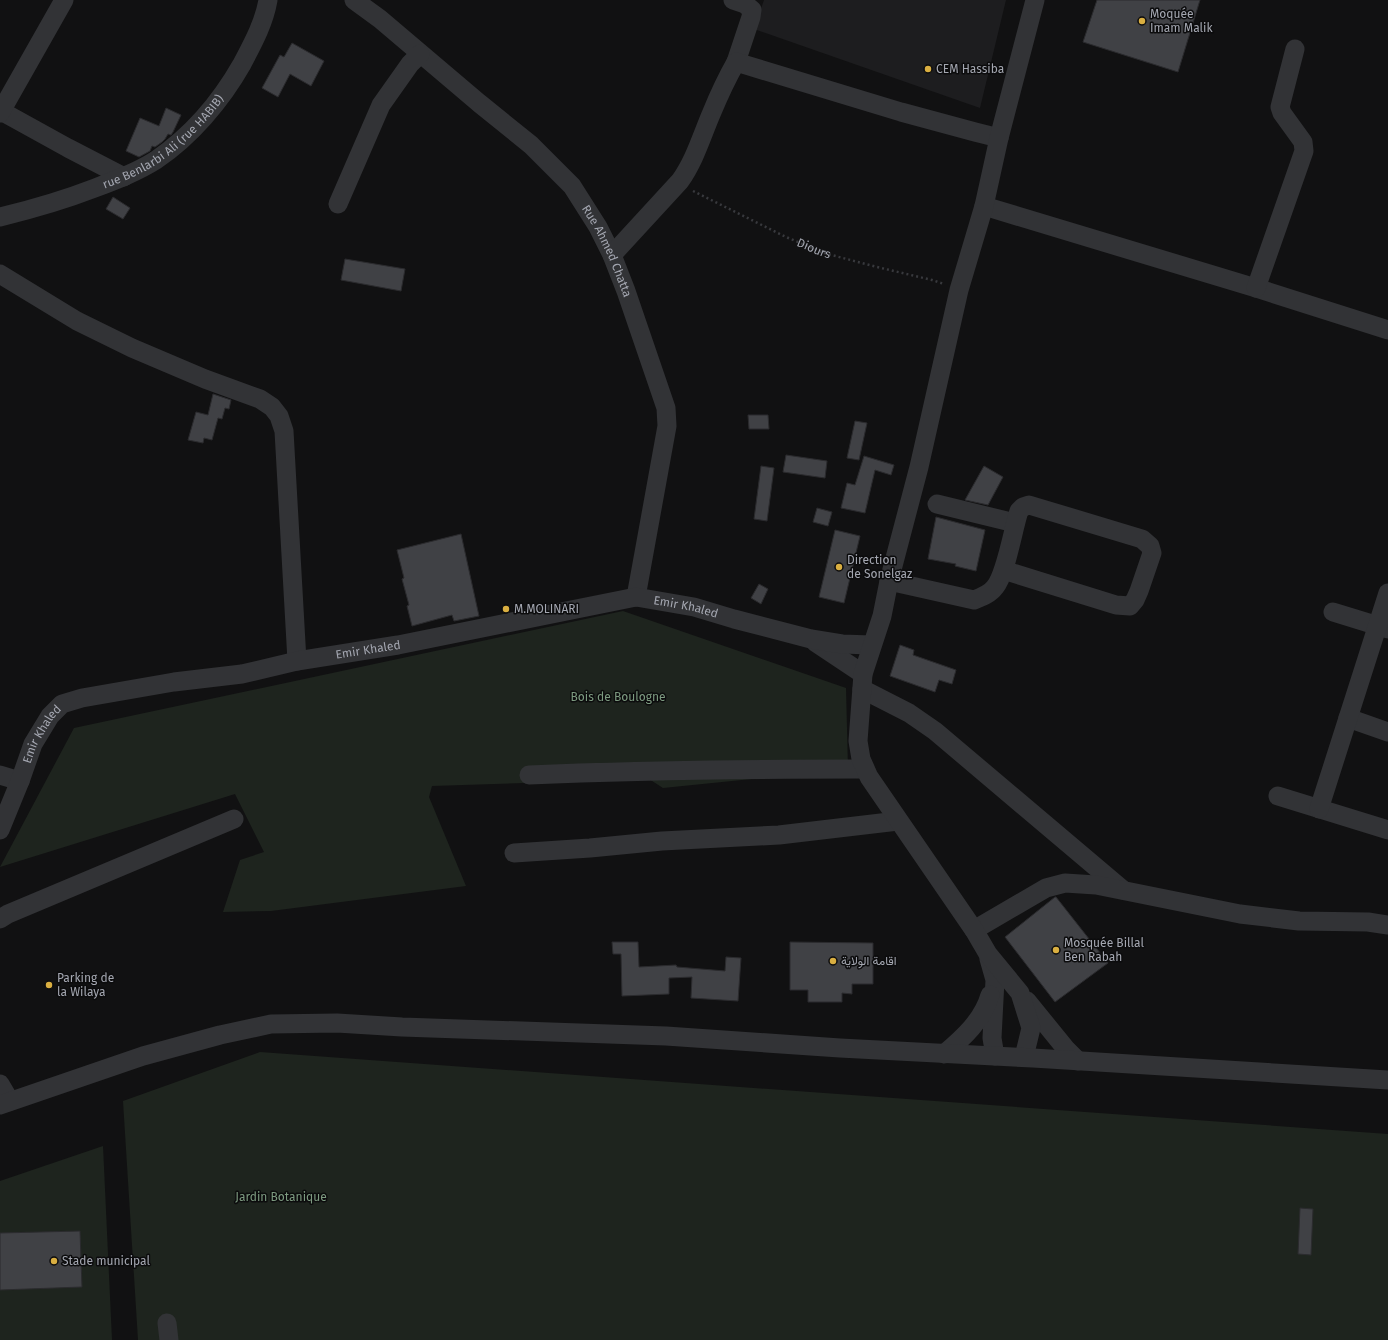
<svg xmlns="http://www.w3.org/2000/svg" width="1388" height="1340" font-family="'Fira Sans',Vazirmatn,sans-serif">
<rect width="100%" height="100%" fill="#111112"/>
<path fill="#1d1d1f" d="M764 0H1006L980 108 754 29Z"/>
<g fill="#1e241e">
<path d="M623 611 846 688 848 769 663 788 649 779 432 786 429 797 466 886 271 911 223 912 240 860 264 852 235 794 0 867 74 728Z"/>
<path d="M260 1052 1388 1134V1340H138L123 1101Z"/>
<path d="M103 1146 112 1340H0V1181Z"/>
</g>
<g fill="#404145" stroke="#2b2b2e">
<path d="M1097 0H1200L1178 72 1083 42Z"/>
<path d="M292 43 324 61 311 86 290 74 278 97 262 88 280 55 284 57Z"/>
<path d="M166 108 181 115 173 132 171 135 168 134 165 139 162 142 155 147 152 146 150 151 139 157 126 151 140 118 159 126Z"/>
<path d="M113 197 130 208 123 219 106 209Z"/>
<path d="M345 259 405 269 401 291 341 280Z"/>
<path d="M213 394 231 400 229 409 225 408 222 419 218 418 212 440 204 438 203 443 188 440 196 412 208 415Z"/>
<path d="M748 415H768L769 429H749Z"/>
<path d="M855 421 867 423 859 460 847 458Z"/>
<path d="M786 455 827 461 825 478 783 472Z"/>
<path d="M864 456 894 465 891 475 875 470 865 513 841 508 847 483 855 485Z"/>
<path d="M761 466 774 468 767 521 754 519Z"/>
<path d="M984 466 1003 477 988 505 965 500Z"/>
<path d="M817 508 832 512 828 526 813 522Z"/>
<path d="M936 517 985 530 976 571 955 566 956 564 928 559Z"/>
<path d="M835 530 860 536 844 603 819 597Z"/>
<path d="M461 534 479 616 454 621 452 615 412 626 407 606 409 605 402 579 404 578 397 550Z"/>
<path d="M759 584 768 589 761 604 751 598Z"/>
<path d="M900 645 914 650 913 655 956 670 952 684 939 680 935 692 890 676Z"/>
<path d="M1055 897H1056L1108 963 1055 1002 1005 937Z"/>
<path d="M612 942H638L639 967 676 965 677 967 725 971 726 957 741 958 738 1001 691 998 692 977 669 978V994L622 996 621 954H613Z"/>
<path d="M790 942 873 943V984H852V994L842 993V1002H808V990H790Z"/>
<path d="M1300 1208 1313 1209 1311 1255 1298 1254Z"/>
<path d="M80 1231 82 1287 0 1290V1233Z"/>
</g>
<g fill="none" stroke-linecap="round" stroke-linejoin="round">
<path stroke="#38393d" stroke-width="2.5" stroke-dasharray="2 3" stroke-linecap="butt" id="s1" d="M693 191 786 237 824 253 877 267 932 280 944 284"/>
<g stroke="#323336" stroke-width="19">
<path id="s2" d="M354 0 380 19 479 103 531 145 572 186 598 227 612 255 626 291 666 408 667 426 636 597"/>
<path d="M733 0 745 4 752 10 751 17 736 62"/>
<path d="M1 111 68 148 124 177"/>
<path d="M0 113 64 0"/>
<path d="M338 204 381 105 410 64 420 54"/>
<path d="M984 206 1256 288 1388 330"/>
<path id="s3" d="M0 217C33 209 64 200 95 188 116 180 137 172 156 160 191 136 221 101 242 64 253 43 264 23 268 0"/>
<path d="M612 255 680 181C695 160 702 135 712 112 719 95 727 78 736 62L901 112 975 132 999 138"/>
<path d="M0 274 77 321 132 348 205 379 260 399 272 407 279 416 284 431 297 661"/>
<path d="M1256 288 1304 151 1303 142 1282 113 1280 107 1295 49"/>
<path d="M937 504 1015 523"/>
<path d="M889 581 974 600C982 597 990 594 995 587 1006 574 1013 529 1019 511L1023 507 1029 505 1142 539 1150 546 1152 553 1139 591 1135 600 1130 606 1116 605 1003 570"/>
<path d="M1333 612 1388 629"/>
<path d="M815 642 863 674"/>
<path d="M862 689 909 713 935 731 1123 890"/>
<path d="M1348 718 1388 732"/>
<path d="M0 775 20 781"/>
<path d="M529 775C641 770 752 769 864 769"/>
<path d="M1278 796 1388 830"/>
<path d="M1319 809 1388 593"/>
<path id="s4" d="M0 830 20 781 33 744 50 716 62 704 82 698 174 682 242 674 297 661 398 645 636 597 694 607 734 619 811 639 842 644 871 645"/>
<path d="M514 853 590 848 662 841 779 835 898 821"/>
<path d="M0 919 8 914 234 819"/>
<path d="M974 930 1046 888 1065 883 1096 885 1240 914 1299 921 1368 922 1388 925"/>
<path d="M989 959 995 980 992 1038 995 1056"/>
<path d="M1027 1001 1066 1049 1078 1061"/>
<path d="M944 1054C963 1038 983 1020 990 995"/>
<path d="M1024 1057 1031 1028 1020 993 988 954 974 930 869 777 861 759 858 741 863 674 882 616 889 581 919 467 959 290 984 206 999 138 1035 0"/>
<path d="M0 1084 10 1101"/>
<path d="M0 1105 143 1056 220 1035 271 1024 337 1023 402 1027 666 1036 840 1048 1033 1058 1388 1080"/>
<path d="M167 1323 169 1340"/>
</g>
</g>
<g fill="#daaf41" stroke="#0c0c0d" stroke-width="1.5">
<circle cx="1142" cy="21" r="4"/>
<circle cx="928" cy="69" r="4"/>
<circle cx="839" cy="567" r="4"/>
<circle cx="506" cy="609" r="4"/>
<circle cx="1056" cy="950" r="4"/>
<circle cx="833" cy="961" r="4"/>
<circle cx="49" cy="985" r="4"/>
<circle cx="54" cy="1261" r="4"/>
</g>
<g text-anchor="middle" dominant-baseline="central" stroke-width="3" stroke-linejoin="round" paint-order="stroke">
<g font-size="12" fill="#a4a7b1" stroke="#0c0c0d" text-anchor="start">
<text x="1150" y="14">Moquée<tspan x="1150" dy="14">Imam Malik</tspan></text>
<text x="936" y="69">CEM Hassiba</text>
<text x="847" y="560">Direction<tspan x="847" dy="14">de Sonelgaz</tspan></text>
<text x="514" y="609">M.MOLINARI</text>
<text x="1064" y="943">Mosquée Billal<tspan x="1064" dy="14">Ben Rabah</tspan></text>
<text x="841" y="961">اقامة الولاية</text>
<text x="57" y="978">Parking de<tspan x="57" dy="14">la Wilaya</tspan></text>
<text x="62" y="1261">Stade municipal</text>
</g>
<g font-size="12" fill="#a4a7b1" stroke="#0c0c0d">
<text stroke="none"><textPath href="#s3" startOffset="183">rue Benlarbi Ali (rue HABIB)</textPath></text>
<text stroke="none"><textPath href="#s1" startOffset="134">Diours</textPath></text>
<text stroke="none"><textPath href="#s2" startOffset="361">Rue Ahmed Chatta</textPath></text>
<text stroke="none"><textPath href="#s4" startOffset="777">Emir Khaled</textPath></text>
<text stroke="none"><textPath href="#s4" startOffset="453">Emir Khaled</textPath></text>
<text stroke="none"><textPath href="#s4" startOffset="105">Emir Khaled</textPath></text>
</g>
<g font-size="12" fill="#7d9a80" stroke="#0c0c0d">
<text x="618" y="697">Bois de Boulogne</text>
<text x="281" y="1197">Jardin Botanique</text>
</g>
</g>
</svg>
